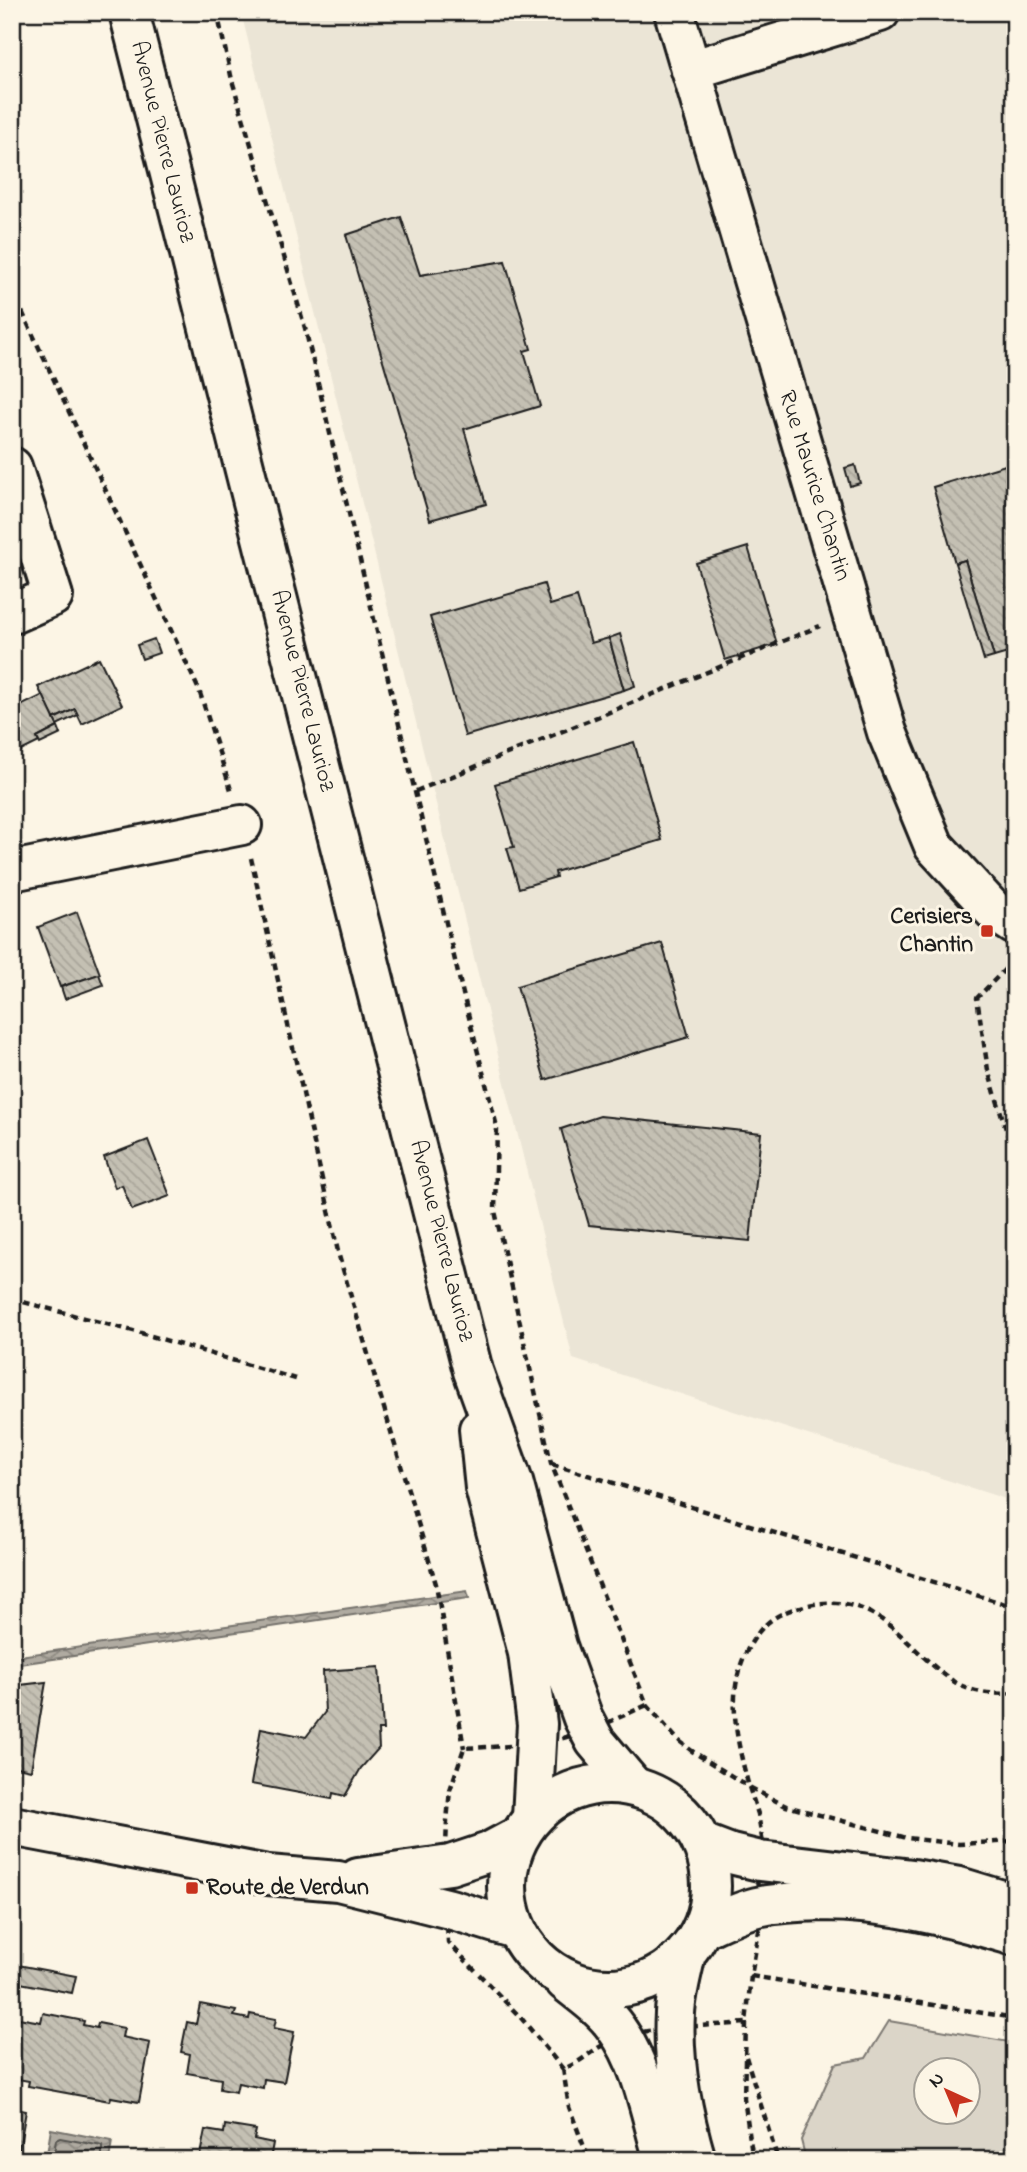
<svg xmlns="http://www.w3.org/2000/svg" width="1027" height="2172" font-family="'Indie Flower',sans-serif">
<defs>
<pattern id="water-waves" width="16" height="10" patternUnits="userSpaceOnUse" patternTransform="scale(1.75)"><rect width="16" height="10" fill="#b0aba1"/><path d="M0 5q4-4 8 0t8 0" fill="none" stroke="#8e8a82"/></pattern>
<pattern id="building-back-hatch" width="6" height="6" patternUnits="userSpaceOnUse" patternTransform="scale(1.75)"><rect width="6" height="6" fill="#c4c0b3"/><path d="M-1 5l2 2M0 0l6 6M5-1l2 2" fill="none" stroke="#a8a499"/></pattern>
</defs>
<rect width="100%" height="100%" fill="#fcf5e5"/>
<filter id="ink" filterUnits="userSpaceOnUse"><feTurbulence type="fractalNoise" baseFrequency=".0143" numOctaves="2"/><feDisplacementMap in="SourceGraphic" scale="14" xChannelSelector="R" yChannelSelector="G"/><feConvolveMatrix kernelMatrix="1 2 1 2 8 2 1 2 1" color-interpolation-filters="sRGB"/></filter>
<g filter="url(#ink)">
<path fill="#ebe5d6" d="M241 12H1015V1502L573 1359Z"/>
<path fill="#dbd5c8" stroke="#7c7872" stroke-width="2" fill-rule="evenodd" d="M889 2021 1015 2043V2160H806L801 2140 835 2064 866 2058ZM926 2070H968V2112H926Z"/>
<g fill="url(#water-waves)" stroke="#75726c" stroke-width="2">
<path d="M467 1591 469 1598 12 1665V1657Z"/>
<path d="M51 2129 112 2141 109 2160H46Z"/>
</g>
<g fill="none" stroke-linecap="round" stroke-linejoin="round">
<path stroke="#575551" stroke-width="2" d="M53 2160 56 2140 60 2138 102 2146V2160"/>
</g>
<g fill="url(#building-back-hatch)" stroke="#1c1c1c" stroke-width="2">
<path d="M401 217 420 275 505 261 531 349 524 351 540 406 464 429 486 504 430 520 346 235Z"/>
<path d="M1015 462V651L994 657 965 560 955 563 933 487Z"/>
<path d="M855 465 860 483 850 486 845 468Z"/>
<path d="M748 547 777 644 725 660 696 563Z"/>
<path d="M965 560 994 657 984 660 955 563Z"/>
<path d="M544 584 550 605 577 597 591 643 609 638 624 690 465 736 430 617Z"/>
<path d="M620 634 635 686 624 690 609 638Z"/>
<path d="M154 639 159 653 142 659 137 645Z"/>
<path d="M99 658 122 705 82 724 75 709 54 719 38 687Z"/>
<path d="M43 695 58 727 37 738 39 742 13 755 12 710Z"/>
<path d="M75 709 78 715 57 725 54 719Z"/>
<path d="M58 727 61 734 40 744 37 738Z"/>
<path d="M634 742 662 840 555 872 556 877 519 888 507 848 514 847 495 784Z"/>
<path d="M77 912 100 974 60 987 38 927Z"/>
<path d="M662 943 689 1037 545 1080 517 986Z"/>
<path d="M99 974 103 985 65 999 61 987Z"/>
<path d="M600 1116 761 1133 750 1241 589 1225 561 1129Z"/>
<path d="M148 1140 170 1196 132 1210 122 1185 115 1188 104 1157Z"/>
<path d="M379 1667 383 1730H378L379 1748 361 1768 345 1796 333 1793 332 1799 251 1784 261 1728 306 1737 325 1712 323 1671Z"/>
<path d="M46 1682 31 1770 12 1766V1686Z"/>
<path d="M18 1965 76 1976 72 1993 15 1982Z"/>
<path d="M200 2004 236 2011 234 2016 249 2019 250 2014 276 2019 274 2028 294 2032 284 2082 264 2079 263 2088 238 2083 236 2092 220 2089 221 2079 187 2073 190 2054 181 2052 187 2022 196 2024Z"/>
<path d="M43 2013 84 2021 83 2025 97 2028 98 2023 124 2028 122 2037 150 2043 139 2102 111 2097 110 2101 28 2086 29 2081 12 2078 13 2017 41 2022Z"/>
<path d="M12 2108 26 2111 17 2160H12Z"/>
<path d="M225 2125 256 2130 254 2139 273 2143 270 2160H199L205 2130 224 2133Z"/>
</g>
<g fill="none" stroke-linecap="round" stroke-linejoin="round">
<g stroke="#1c1c1c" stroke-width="44">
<g id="minor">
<path d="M674 12 887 732 934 846 995 912 1015 925"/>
<path d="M691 70 880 12"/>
<path d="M12 467 53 596 12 614"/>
<path d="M12 871 242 825"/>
</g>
</g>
<g stroke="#1c1c1c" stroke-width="44">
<g id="major">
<path d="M129 12 473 1371 513 1482 557 1646 583 1718 595 1741 633 1786"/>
<path d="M479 1429 485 1488 528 1653 537 1724 532 1818"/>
<circle cx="609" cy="1886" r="102"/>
<path d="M12 1826 268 1875 338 1881 450 1909 515 1929"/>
<path d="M702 1843 731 1854 760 1861 913 1879 959 1887 1015 1904"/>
<path d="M358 1878 450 1865 489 1852 519 1836"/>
<path d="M702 1929C720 1921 737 1912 757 1907 778 1902 799 1902 821 1901 888 1901 950 1917 1015 1936"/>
<path d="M686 1953C682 1973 676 1993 675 2013 672 2063 682 2112 696 2160"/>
<path d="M565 1981C582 1995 603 2009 616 2028 643 2065 651 2117 664 2160"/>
</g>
</g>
<g stroke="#1c1c1c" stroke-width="4.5" stroke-dasharray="7 5" stroke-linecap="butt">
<path d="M217 12 232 80 305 328 461 986 497 1127 495 1211 551 1463 647 1705"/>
<path d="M12 290 199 690 232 793"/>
<path d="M416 791 820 626"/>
<path d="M251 858 339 1256 436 1584 464 1748"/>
<path d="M1014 960 977 998 988 1070 1015 1159"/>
<path d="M12 1299 141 1333 299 1380"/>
<path d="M552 1464 1015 1607"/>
<path d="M1015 1693C994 1695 971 1693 953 1681 903 1647 880 1591 808 1605 788 1610 771 1616 758 1633 722 1680 735 1735 749 1787L786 1806 907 1838 959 1844 1015 1841"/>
<path d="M647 1705 678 1740 692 1751 749 1787 758 1814 763 1844 757 1878 761 1920 751 1976 746 2023C703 2027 643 2025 605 2044 589 2052 582 2062 563 2069L522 2019 448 1942 447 1924 452 1880 446 1847 447 1821 450 1790 464 1748 537 1745 589 1731Z"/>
<path d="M751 1976 1015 2018"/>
<path d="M746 2023 744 2098 753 2160"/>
<path d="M746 2057 778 2160"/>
<path d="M563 2069 569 2107 589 2160"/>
</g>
<use href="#minor" stroke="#fcf5e5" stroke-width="38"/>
<use href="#major" stroke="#fcf5e5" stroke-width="38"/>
</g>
</g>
<g fill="#c8321e" stroke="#fcf5e5" stroke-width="2.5">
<rect x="980" y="924" width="14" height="14" rx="3.5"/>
<rect x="185" y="1881" width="14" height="14" rx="3.5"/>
</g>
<g text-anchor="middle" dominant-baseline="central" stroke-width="6" stroke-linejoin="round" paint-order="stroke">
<g font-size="24" fill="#1c1c1c" stroke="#fcf5e5">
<text transform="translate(162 142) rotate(76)">Avenue Pierre Laurioz</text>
<text transform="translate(814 486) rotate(73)">Rue Maurice Chantin</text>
<text transform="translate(302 691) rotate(76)">Avenue Pierre Laurioz</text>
<text transform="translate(441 1241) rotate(76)">Avenue Pierre Laurioz</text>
</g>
<g font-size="24" font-weight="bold" fill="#1c1c1c" stroke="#fcf5e5" text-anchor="end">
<text x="973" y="917">Cerisiers<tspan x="973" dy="28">Chantin</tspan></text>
<text x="206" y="1888" text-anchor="start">Route de Verdun</text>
</g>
</g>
<rect width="1027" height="2172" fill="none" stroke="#fcf5e5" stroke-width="42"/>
<rect x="21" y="21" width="985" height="2130" fill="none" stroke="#1c1c1c" stroke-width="2.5" filter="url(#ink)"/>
<g transform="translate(947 2091) rotate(316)"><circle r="33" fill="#fcf5e5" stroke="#a29e95" stroke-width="2"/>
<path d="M0-5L12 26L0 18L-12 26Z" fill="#c8321e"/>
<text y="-10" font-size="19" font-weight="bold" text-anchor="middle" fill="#1c1c1c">N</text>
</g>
</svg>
